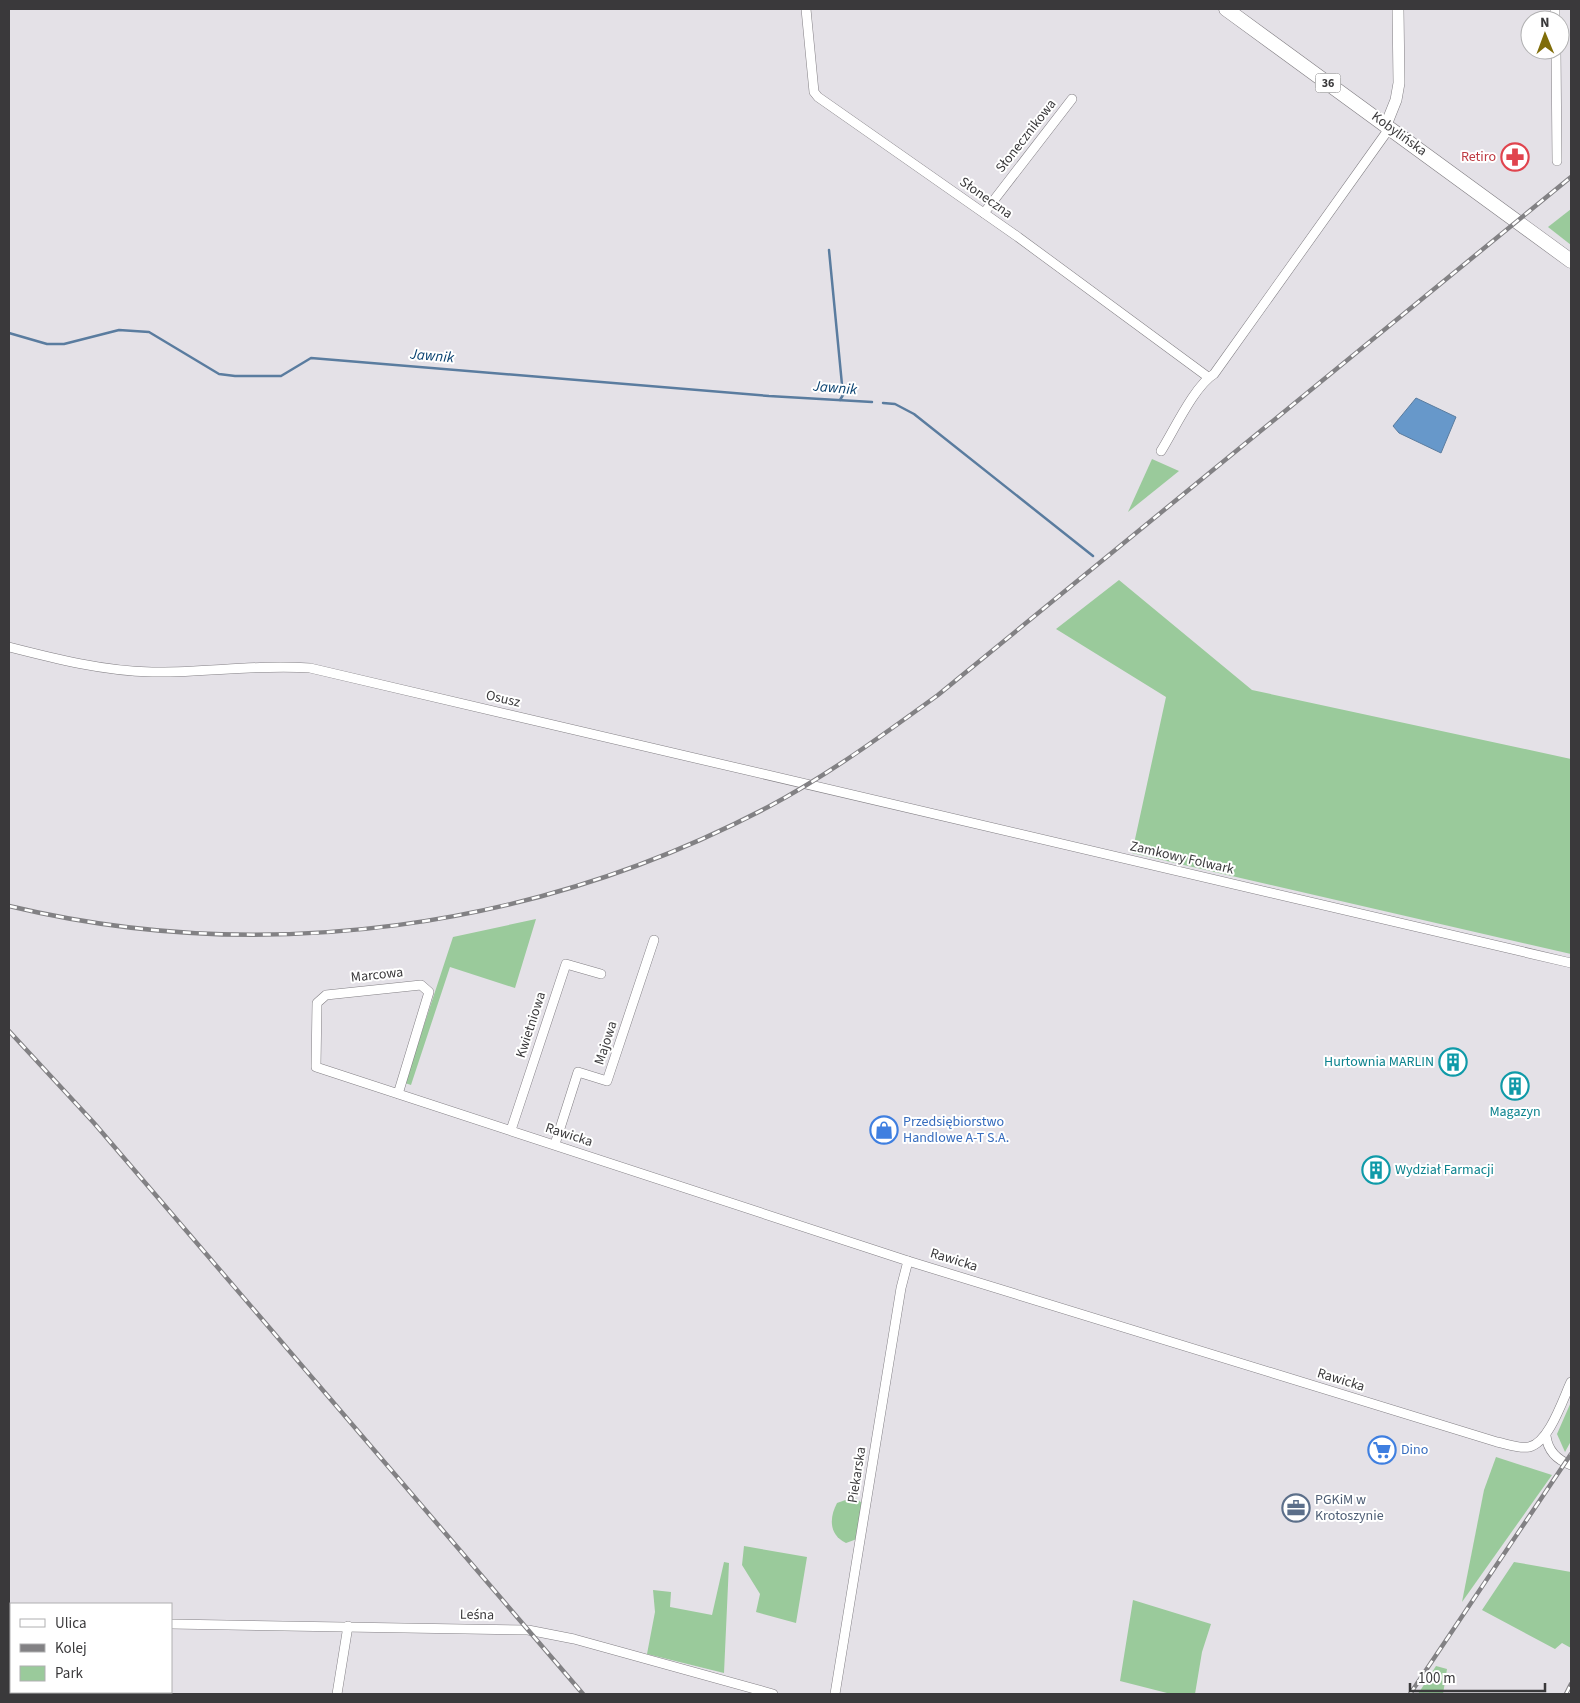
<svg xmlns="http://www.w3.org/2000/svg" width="1580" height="1703" font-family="'Source Sans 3',sans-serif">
<rect width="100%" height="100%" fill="#e4e1e7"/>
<g fill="#9aca9b">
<path d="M1571 209V245L1548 227Z"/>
<path d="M1152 459 1179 471 1128 512Z"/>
<path d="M1119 580 1252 690 1571 759V954L1132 853 1166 697 1056 629Z"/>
<path d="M536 919 515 988 450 967 411 1085 405 1083 453 937Z"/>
<path d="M1571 1402V1441L1565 1452 1557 1434Z"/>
<path d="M1496 1457 1552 1475 1462 1602 1484 1490Z"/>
<path d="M854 1497 862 1503 857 1539 846 1543C829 1535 829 1518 837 1503Z"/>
<path d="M744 1546 807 1557 796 1623 756 1612 760 1594 742 1565Z"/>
<path d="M724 1562 729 1563 724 1673 647 1654 655 1612 653 1590 671 1592 670 1607 712 1615Z"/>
<path d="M1514 1562 1571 1572V1648L1562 1643 1555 1649 1482 1610Z"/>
<path d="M1133 1600 1211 1624 1202 1652 1195 1694H1171L1120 1681Z"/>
<path d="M1436 1666 1447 1669 1443 1694H1418Z"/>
</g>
<path fill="#6798ca" stroke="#5a7c9f" d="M1416 398 1456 417 1441 453 1399 433 1393 426Z"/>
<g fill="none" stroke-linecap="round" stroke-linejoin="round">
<g stroke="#5a7c9f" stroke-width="2.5">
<path d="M829 250 843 395 840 400"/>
<path d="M9 333 47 344H64L119 330 149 332 219 374 235 376H281L311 358 769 396 872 402"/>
<path d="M883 403 895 404 914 414 1093 556"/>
</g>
<g stroke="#827f84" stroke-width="10">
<g id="minor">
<path d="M806 9 814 92 818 97 1018 237 1208 377"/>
<path d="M1555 9V20"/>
<path d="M1556 50 1557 161"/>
<path d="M984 213 1072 99"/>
<path d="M1161 451C1173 432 1195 385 1214 374L1386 133V125"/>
<path d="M9 647C56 659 103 671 152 672 205 673 257 664 310 668L1571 963"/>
<path d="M398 1094 429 992 421 985 326 995 317 1003 316 1067 908 1261 1497 1442C1507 1444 1519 1449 1529 1447 1549 1443 1563 1399 1571 1382"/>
<path d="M511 1130 566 964 601 974"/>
<path d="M555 1144 578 1072 607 1081 654 940"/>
<path d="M1546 1436C1548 1451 1557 1460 1571 1465"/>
<path d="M9 1622H11"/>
<path d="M171 1624 528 1630 574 1639 773 1694"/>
<path d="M337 1694 348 1626"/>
<path d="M835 1694 901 1288 908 1261"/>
</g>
</g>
<g stroke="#827f84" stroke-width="12">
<path id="tertiary" d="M1386 125 1396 100 1399 83 1398 9"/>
</g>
<g stroke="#827f84" stroke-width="15">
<path id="primary" d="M1226 9 1571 261"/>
</g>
<use href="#minor" stroke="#fff" stroke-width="9"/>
<use href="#tertiary" stroke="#fff" stroke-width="11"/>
<use href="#primary" stroke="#fff" stroke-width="14"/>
<g stroke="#828184" stroke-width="4.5">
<g id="rail">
<path d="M9 906C264 967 536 929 768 807 828 775 883 735 938 695L1571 177"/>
<path d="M9 1031 94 1123 583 1694"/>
<path d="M1410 1694 1571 1454"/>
<path d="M1566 1694 1571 1684"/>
</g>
</g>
<use href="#rail" stroke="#fff" stroke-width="2.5" stroke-dasharray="8" stroke-linecap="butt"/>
</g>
<defs>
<g id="pharmacy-ring" transform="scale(1.4375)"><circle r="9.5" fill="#fff" stroke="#e0444e" stroke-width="1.5"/><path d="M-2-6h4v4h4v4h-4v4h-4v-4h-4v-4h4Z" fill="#e0444e"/></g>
<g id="building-ring" transform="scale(1.4375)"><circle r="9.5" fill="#fff" stroke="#0f9aa8" stroke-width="1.5"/><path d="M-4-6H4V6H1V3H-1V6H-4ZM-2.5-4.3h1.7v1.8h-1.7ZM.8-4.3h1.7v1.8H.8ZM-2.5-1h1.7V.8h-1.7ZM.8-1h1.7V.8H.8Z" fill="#0f9aa8"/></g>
<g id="shop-ring" transform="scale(1.4375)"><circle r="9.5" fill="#fff" stroke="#3f7fe0" stroke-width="1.5"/><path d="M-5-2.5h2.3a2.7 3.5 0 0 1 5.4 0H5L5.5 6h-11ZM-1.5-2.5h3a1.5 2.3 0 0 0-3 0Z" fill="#3f7fe0"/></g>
<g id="supermarket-ring" transform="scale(1.4375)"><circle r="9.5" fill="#fff" stroke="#3f7fe0" stroke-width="1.5"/><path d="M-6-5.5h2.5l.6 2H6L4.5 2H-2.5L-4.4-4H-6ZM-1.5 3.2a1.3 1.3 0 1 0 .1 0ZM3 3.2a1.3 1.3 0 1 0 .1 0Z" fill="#3f7fe0"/></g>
<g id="office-ring" transform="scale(1.4375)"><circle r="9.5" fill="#fff" stroke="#5c6f8a" stroke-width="1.5"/><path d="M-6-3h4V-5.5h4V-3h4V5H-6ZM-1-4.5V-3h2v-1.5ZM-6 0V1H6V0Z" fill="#5c6f8a"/></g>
</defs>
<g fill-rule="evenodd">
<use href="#pharmacy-ring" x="1515" y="157"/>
<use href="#building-ring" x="1453" y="1062"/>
<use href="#building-ring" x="1515" y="1086"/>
<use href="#shop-ring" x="884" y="1130"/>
<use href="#building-ring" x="1376" y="1170"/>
<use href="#supermarket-ring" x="1382" y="1450"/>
<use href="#office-ring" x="1296" y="1508"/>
</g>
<g text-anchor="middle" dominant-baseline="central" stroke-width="4" stroke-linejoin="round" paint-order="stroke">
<rect fill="#fff" stroke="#757476" stroke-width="1" x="1315.5" y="73.5" width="25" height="19" rx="4"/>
<g font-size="12" font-weight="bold" fill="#3a393b">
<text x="1328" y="83">36</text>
</g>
<g font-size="14" fill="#3a393b" stroke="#fff">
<text transform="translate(1399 134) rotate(36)">Kobylińska</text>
<text transform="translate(1026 136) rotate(-52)">Słonecznikowa</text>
<text transform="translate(986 198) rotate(35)">Słoneczna</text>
<text transform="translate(503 699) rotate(13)">Osusz</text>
<text transform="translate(1182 858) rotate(13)">Zamkowy Folwark</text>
<text transform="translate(377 975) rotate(-6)">Marcowa</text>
<text transform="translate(531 1025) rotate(-72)">Kwietniowa</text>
<text transform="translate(606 1043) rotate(-72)">Majowa</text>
<text transform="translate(569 1135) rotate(18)">Rawicka</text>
<text transform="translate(954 1260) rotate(17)">Rawicka</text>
<text transform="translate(1341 1380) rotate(17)">Rawicka</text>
<text transform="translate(857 1475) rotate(-81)">Piekarska</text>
<text transform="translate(477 1615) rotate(1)">Leśna</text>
</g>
<g font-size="14" fill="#be3a42" stroke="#fff" text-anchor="end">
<text x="1496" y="157">Retiro</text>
</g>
<g font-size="14" fill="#0d838f" stroke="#fff" text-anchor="end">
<text x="1434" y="1062">Hurtownia MARLIN</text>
<text x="1515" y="1112" text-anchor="middle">Magazyn</text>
<text x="1395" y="1170" text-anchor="start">Wydział Farmacji</text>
</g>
<g font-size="14" fill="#366cbe" stroke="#fff" text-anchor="start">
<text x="903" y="1122">Przedsiębiorstwo<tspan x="903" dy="16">Handlowe A-T S.A.</tspan></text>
<text x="1401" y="1450">Dino</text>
</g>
<g font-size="14" fill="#4e5e75" stroke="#fff" text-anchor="start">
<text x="1315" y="1500">PGKiM w<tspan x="1315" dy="16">Krotoszynie</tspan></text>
</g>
<g font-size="15" font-style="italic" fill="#084170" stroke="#fff">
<text transform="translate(432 356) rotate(5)">Jawnik</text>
<text transform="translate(835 388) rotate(5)">Jawnik</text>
</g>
</g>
<rect width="1580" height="1703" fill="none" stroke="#3a393b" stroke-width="20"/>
<rect x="10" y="1603" width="162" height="90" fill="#ffffff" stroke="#b0b0b1"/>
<rect x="20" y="1619" width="25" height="8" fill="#ffffff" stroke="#b0b0b1"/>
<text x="55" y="1628" font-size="15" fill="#3a393b">Ulica</text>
<rect x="20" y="1644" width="25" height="8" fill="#828184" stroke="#b0b0b1"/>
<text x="55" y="1653" font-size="15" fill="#3a393b">Kolej</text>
<rect x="20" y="1666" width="25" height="15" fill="#9aca9b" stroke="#b0b0b1"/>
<text x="55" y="1678" font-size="15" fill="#3a393b">Park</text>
<g transform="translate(1545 35) rotate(359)"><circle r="24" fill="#ffffff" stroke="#b0b0b1"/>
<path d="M0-4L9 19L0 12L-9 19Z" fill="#806d09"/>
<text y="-8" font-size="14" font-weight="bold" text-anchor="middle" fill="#3a393b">N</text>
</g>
<path d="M1410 1683v8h135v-8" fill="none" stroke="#3a393b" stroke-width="2.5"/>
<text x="1418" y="1683" font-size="15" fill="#3a393b" stroke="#ffffff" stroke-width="4" paint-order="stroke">100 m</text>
</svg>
